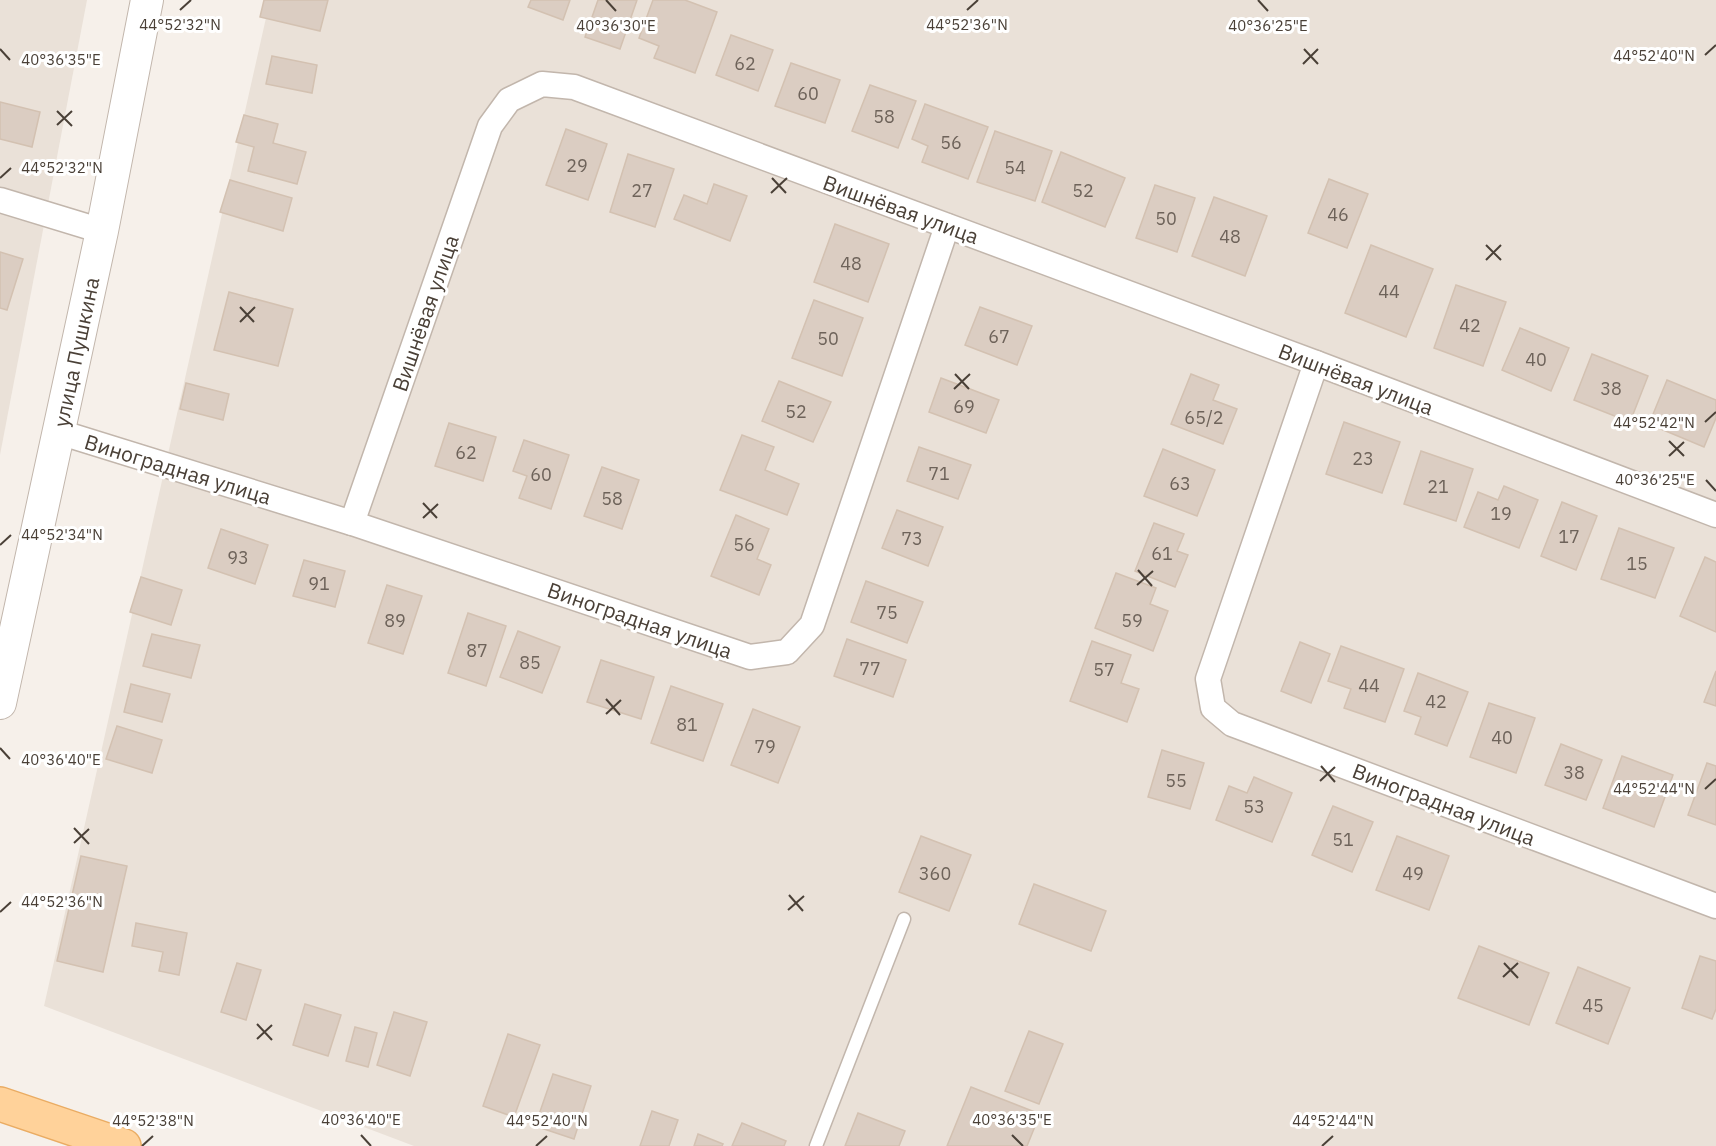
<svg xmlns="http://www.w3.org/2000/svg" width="1716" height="1146" font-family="'IBM Plex Sans',sans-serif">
<rect width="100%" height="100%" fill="#f6f0ea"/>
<g fill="#eae1d8">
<path d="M0 0H87L0 455Z"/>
<path d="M270 0H1716V1146H414L44 1006Z"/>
</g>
<g fill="#dbcdc2" stroke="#d3c1b1" stroke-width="1.5">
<path d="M264 0H328L320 31 260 17Z"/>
<path d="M531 0H570L563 20 528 7Z"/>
<path d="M598 0H637L620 49 585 37Z"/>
<path d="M653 0H685L717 12 695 73 654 58 659 46 639 38Z"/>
<path d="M731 35 773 50 758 91 716 75Z"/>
<path d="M272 56 317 65 312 93 266 84Z"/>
<path d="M791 63 840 80 825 123 775 106Z"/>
<path d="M870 85 916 101 898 148 852 131Z"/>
<path d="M0 102 40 112 32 147 0 139Z"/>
<path d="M925 104 988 127 968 179 922 162 928 146 912 139Z"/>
<path d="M244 115 278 124 273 143 306 152 297 184 248 171 254 147 236 142Z"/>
<path d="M566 129 607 144 588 200 546 185Z"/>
<path d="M995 131 1052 151 1035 201 977 182Z"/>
<path d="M1061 152 1125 178 1105 227 1042 202Z"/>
<path d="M628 154 674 169 655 227 610 212Z"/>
<path d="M1329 179 1368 194 1347 248 1308 233Z"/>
<path d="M230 180 292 198 283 231 220 212Z"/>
<path d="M714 184 747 196 730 241 674 219 684 195 707 204Z"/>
<path d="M1155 185 1195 198 1177 252 1136 238Z"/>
<path d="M1214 197 1267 216 1245 276 1192 256Z"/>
<path d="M835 224 889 244 868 302 814 282Z"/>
<path d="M1371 245 1433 269 1406 337 1345 313Z"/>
<path d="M0 252 23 259 7 310 0 308Z"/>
<path d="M1456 285 1506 302 1483 366 1434 348Z"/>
<path d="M229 292 293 309 278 366 214 350Z"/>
<path d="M814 300 863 318 842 376 792 358Z"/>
<path d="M980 307 1032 326 1017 365 965 345Z"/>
<path d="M1520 328 1569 348 1551 391 1502 370Z"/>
<path d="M1592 354 1648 376 1630 422 1574 400Z"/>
<path d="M1191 374 1219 385 1213 400 1237 409 1223 444 1171 424Z"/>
<path d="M941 378 999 400 986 433 929 412Z"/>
<path d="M1667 380 1716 400V418L1704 447 1649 424Z"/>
<path d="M779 381 831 402 813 442 762 421Z"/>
<path d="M186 383 229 394 223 420 180 409Z"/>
<path d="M1344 422 1400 442 1382 493 1326 474Z"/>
<path d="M449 423 496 437 483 481 435 466Z"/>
<path d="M742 435 774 447 765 470 799 484 787 515 720 490Z"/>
<path d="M524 440 569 455 551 509 519 498 527 476 513 471Z"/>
<path d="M919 447 971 465 958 499 907 481Z"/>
<path d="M1163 449 1215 470 1197 516 1144 496Z"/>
<path d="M1421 451 1473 469 1456 521 1404 504Z"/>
<path d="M602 467 639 480 622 529 584 516Z"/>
<path d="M1504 486 1538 500 1519 548 1464 527 1478 492 1498 500Z"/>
<path d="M1562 502 1597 516 1576 570 1541 556Z"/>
<path d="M897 510 943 527 928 566 882 548Z"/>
<path d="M736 515 769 529 757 559 771 565 759 595 711 576Z"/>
<path d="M1154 523 1184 534 1177 551 1188 555 1175 587 1135 571Z"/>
<path d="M1619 528 1674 548 1655 598 1601 579Z"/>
<path d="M221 529 268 545 255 584 208 568Z"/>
<path d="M1705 557 1716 562V632L1680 616Z"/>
<path d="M304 560 345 571 335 607 293 596Z"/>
<path d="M1116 573 1156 588 1150 604 1168 611 1153 651 1095 628Z"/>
<path d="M141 577 182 590 171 625 130 612Z"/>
<path d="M866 581 923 602 907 643 851 622Z"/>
<path d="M387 585 422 596 403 654 368 643Z"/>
<path d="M468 613 506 626 486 686 448 673Z"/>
<path d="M518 631 560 647 542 693 500 677Z"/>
<path d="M152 634 200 645 191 678 143 666Z"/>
<path d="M847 639 906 660 893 697 834 676Z"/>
<path d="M1092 641 1131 655 1121 683 1139 689 1127 722 1070 701Z"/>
<path d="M1300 642 1330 654 1311 703 1281 691Z"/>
<path d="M1341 646 1404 669 1385 722 1344 708 1351 689 1328 681Z"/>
<path d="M601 660 654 677 641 719 587 702Z"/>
<path d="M1716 671V706L1704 702Z"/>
<path d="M1418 673 1468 692 1447 746 1415 734 1421 717 1404 711Z"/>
<path d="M131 684 170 694 162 722 124 712Z"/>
<path d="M671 686 723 704 703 761 651 743Z"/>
<path d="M1489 703 1535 718 1516 773 1470 757Z"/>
<path d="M753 709 800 727 778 783 731 765Z"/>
<path d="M117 726 162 740 152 773 106 759Z"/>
<path d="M1561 744 1602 760 1586 800 1545 785Z"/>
<path d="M1162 750 1204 763 1190 809 1148 797Z"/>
<path d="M1622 756 1673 775 1654 827 1603 808Z"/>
<path d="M1707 763 1716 766V825L1688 815Z"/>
<path d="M1254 777 1292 793 1272 842 1216 820 1229 786 1247 793Z"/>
<path d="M1333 806 1373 822 1352 872 1312 855Z"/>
<path d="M921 836 971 855 949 911 899 892Z"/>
<path d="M1397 836 1449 856 1429 910 1376 890Z"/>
<path d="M81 856 127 866 103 972 57 961Z"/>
<path d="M1034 884 1106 911 1091 951 1019 924Z"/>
<path d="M136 923 187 933 179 975 159 971 163 952 132 946Z"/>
<path d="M1479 946 1549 973 1529 1025 1458 998Z"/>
<path d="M1700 956 1716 961V1009L1712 1019 1682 1008Z"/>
<path d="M237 963 261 970 246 1020 221 1012Z"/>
<path d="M1578 967 1630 988 1608 1044 1556 1023Z"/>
<path d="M305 1004 341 1015 328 1056 293 1045Z"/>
<path d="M394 1012 427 1022 410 1076 377 1065Z"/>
<path d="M355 1027 377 1033 368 1067 346 1061Z"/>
<path d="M1029 1031 1063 1044 1039 1104 1005 1091Z"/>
<path d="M508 1034 540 1045 514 1117 483 1106Z"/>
<path d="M553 1074 591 1086 574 1139 535 1126Z"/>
<path d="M971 1087 1040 1114 1027 1146H947Z"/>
<path d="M652 1111 678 1120 669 1146H640Z"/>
<path d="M858 1113 905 1131 899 1146H845Z"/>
<path d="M742 1123 786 1141 784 1146H732Z"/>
<path d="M698 1134 723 1144 722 1146H694Z"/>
</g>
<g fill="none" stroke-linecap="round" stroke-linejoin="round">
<g stroke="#c2b6ac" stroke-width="15">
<path id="service" d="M816 1146 904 919"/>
</g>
<g stroke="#c2b6ac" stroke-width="27">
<g id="minor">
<path d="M0 200 102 231"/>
<path d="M1316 363 1208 679 1213 708 1232 724 1716 906"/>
<path d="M59 432 352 523 750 657 787 652 812 625 947 226"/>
<path d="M352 523 490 126 509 100 542 84 574 87 1316 363 1716 515"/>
</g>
</g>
<g stroke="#c2b6ac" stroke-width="34">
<path id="tertiary" d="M0 703 102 231 147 0"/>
</g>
<g stroke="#eaac63" stroke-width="36">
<path id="primary" d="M0 1104 124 1146"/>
</g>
<use href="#service" stroke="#fff" stroke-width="12"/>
<use href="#minor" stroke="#fff" stroke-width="24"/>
<use href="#tertiary" stroke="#fff" stroke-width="32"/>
<use href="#primary" stroke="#ffd29a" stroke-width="33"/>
</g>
<path fill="none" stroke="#4a4037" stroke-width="2" d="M606 0 616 11M1258 0 1268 11M180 10 191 0M967 10 978 0M0 49 10 60M1304 49 1318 64M1705 55 1716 45M1303 64 1318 49M57 111 72 126M57 125 72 111M0 178 11 168M772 178 786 193M771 193 787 178M1486 245 1501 260M1486 260 1501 245M240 307 254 322M240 322 255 307M955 374 969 389M954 389 970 374M1705 422 1716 412M1669 441 1684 456M1669 456 1684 442M1706 480 1716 491M423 503 437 518M423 518 438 504M0 545 11 535M1138 570 1152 586M1137 585 1153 571M606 699 620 715M606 714 621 700M0 748 10 759M1321 766 1335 782M1320 781 1335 767M1705 789 1716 779M74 828 89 844M74 843 89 829M789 895 803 911M788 910 804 896M0 912 11 902M1504 963 1518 978M1503 977 1518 963M257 1024 272 1040M257 1039 272 1025M361 1135 371 1146M1012 1135 1023 1146M142 1146 153 1136M536 1146 547 1136M1322 1146 1333 1136"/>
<g text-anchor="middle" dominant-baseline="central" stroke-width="6" stroke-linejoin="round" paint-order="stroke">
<g font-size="18" fill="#6e635a">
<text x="745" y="63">62</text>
<text x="808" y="93">60</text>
<text x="884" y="116">58</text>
<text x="951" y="142">56</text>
<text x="577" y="165">29</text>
<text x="1015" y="167">54</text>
<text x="642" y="190">27</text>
<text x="1083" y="190">52</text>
<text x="1338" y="214">46</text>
<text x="1166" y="218">50</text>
<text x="1230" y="236">48</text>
<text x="851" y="263">48</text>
<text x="1389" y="291">44</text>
<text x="1470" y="325">42</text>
<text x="999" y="336">67</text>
<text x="828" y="338">50</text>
<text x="1536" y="359">40</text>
<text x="1611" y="388">38</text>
<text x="964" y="406">69</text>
<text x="796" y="411">52</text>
<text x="1204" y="417">65/2</text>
<text x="466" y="452">62</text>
<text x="1363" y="458">23</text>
<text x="939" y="473">71</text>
<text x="541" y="474">60</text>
<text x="1180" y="483">63</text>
<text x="1438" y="486">21</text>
<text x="612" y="498">58</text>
<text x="1501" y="513">19</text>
<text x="1569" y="536">17</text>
<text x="912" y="538">73</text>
<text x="744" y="544">56</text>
<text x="1162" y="553">61</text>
<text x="238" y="557">93</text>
<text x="1637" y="563">15</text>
<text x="319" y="583">91</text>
<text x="887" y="612">75</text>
<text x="395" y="620">89</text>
<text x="1132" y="620">59</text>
<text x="477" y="650">87</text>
<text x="530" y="662">85</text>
<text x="870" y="668">77</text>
<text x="1104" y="669">57</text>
<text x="1369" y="685">44</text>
<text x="1436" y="701">42</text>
<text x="687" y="724">81</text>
<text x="1502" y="737">40</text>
<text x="765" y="746">79</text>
<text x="1574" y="772">38</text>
<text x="1176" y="780">55</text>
<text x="1254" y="806">53</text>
<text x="1343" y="839">51</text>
<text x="935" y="873">360</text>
<text x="1413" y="873">49</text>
<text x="1593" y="1005">45</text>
</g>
<g font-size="21" fill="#4a4037" stroke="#fff">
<text transform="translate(901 209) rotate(20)">Вишнёвая улица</text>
<text transform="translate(425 313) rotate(-71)">Вишнёвая улица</text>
<text transform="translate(76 352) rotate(-78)">улица Пушкина</text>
<text transform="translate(1356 379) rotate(21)">Вишнёвая улица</text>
<text transform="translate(178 469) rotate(17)">Виноградная улица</text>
<text transform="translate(640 620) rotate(19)">Виноградная улица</text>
<text transform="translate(1444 804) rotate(21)">Виноградная улица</text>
</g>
</g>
<g font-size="15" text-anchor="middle" fill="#4a4037" stroke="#fff" stroke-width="6" stroke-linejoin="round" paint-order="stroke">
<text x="180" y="30">44°52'32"N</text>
<text x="967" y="30">44°52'36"N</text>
<text x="616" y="31">40°36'30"E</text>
<text x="1268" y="31">40°36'25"E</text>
<text x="1654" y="61">44°52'40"N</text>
<text x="61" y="65">40°36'35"E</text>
<text x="62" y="173">44°52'32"N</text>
<text x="1654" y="428">44°52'42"N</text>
<text x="1655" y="485">40°36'25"E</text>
<text x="62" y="540">44°52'34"N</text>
<text x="61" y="765">40°36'40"E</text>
<text x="1654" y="794">44°52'44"N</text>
<text x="62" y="907">44°52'36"N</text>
<text x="361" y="1125">40°36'40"E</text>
<text x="1012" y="1125">40°36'35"E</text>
<text x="153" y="1126">44°52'38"N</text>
<text x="547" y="1126">44°52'40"N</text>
<text x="1333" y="1126">44°52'44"N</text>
</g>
</svg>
